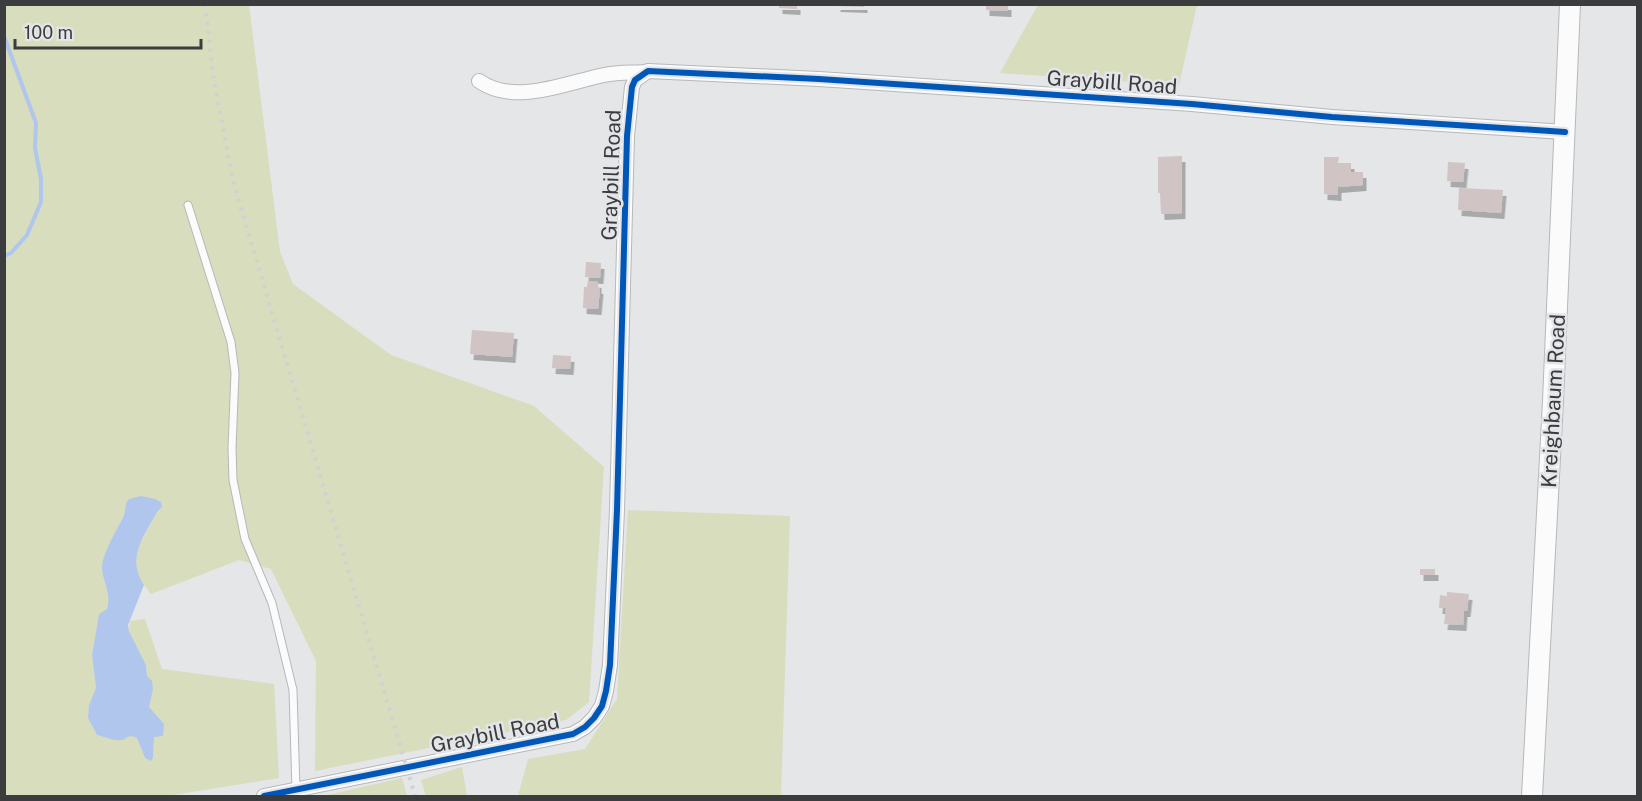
<svg xmlns="http://www.w3.org/2000/svg" width="1642" height="801" font-family="'Public Sans',sans-serif">
<defs>
<filter id="shadow"><feDropShadow dx="3.5" dy="6" stdDeviation="0" flood-color="#0004"/></filter>
</defs>
<rect width="100%" height="100%" fill="#e4e6e8"/>
<g fill="#d7ddbd">
<path d="M5 5H249L280 252 293 284 391 355 534 406 604 467 589 702 566 720 315 771 316 661 271 569 239 560 151 594 136 574 135 553 157 512 162 507 126 509 104 557 110 600 107 609 99 614 92 655 96 688 89 705 88 718 97 735 114 740 132 735 137 738 145 758H153L154 737 148 707 153 689 147 676 146 665 129 631 130 621 145 619 162 669 274 684 279 778 167 796H5Z"/>
<path d="M1038 5H1197L1179 85 1000 73Z"/>
<path d="M628 510 790 516 781 796H518L528 759 585 749 617 699Z"/>
<path d="M462 767 467 796H426L421 780Z"/>
<path d="M402 778 407 796H323Z"/>
</g>
<path fill="#b0c6ec" d="M141 496 155 499 161 502 162 507 157 512C143 538 126 558 144 585L128 625 129 631 146 665 147 676 152 681 153 689 149 707 164 724 163 736 154 737 153 758 151 761 145 758 137 738C131 735 128 736 123 740H114L97 735 88 718 89 705 96 688 92 655 99 614 107 609C112 593 103 583 102 568 102 554 117 530 123 517 126 512 125 503 128 500 131 498 138 497 141 496Z"/>
<g fill="none" stroke-linecap="round" stroke-linejoin="round">
<path stroke="#b0c6ec" stroke-width="4" d="M4 36 36 123 35 148 41 179V202L27 235 11 253 4 256"/>
</g>
<g fill="#d0c4c4" filter="url(#shadow)">
<path d="M779 4H797V9L779 8Z"/>
<path d="M837 4H864V7L837 6Z"/>
<path d="M986 4H1008V11L986 10Z"/>
<path d="M1182 156V213L1161 214 1160 193H1158V157Z"/>
<path d="M1324 157H1339L1338 163H1351V172H1363V185L1338 187V195L1324 194Z"/>
<path d="M1448 162 1465 163 1463 182 1447 181Z"/>
<path d="M1459 188 1503 190 1501 213 1458 210Z"/>
<path d="M586 262 601 263 600 278 585 277Z"/>
<path d="M588 281 598 282V288H600L598 309 583 308 584 287H587Z"/>
<path d="M472 330 514 333 512 357 470 354Z"/>
<path d="M553 355 571 356 570 369 552 368Z"/>
<rect x="1420" y="569" width="15" height="6"/>
<path d="M1447 592 1469 594 1467 611H1464L1463 625 1444 624 1446 608H1439L1440 595 1447 596Z"/>
</g>
<g fill="none" stroke-linecap="round" stroke-linejoin="round">
<g stroke="#b6b8b9" stroke-width="9">
<path id="lane" d="M188 205 231 342 235 373 232 448 233 480 245 539 272 603 293 690 296 790"/>
</g>
<g stroke="#b6b8b9" stroke-width="16">
<g id="street">
<path d="M479 81C515 106 565 83 604 75 618 72 632 73 646 72"/>
<path d="M264 796 573 734 585 727 594 718 602 706 606 691 610 665 617 510 627 136 632 87 635 80 648 71 819 79 1192 104 1332 117 1565 132"/>
</g>
</g>
<g stroke="#b6b8b9" stroke-width="22">
<path id="secondary" d="M1532 796 1553 401 1570 4"/>
</g>
<use href="#lane" stroke="#fbfbfc" stroke-width="7"/>
<use href="#street" stroke="#fbfbfc" stroke-width="14"/>
<use href="#secondary" stroke="#fbfbfc" stroke-width="20"/>
<path stroke="#d0d1d2" stroke-width="4" stroke-dasharray="3 6" stroke-linecap="butt" d="M205 4 213 75 233 181 415 796"/>
<g stroke="#e3e5e9" stroke-width="10">
<path id="cycleway" d="M264 796 573 734 585 727 594 718 602 706 606 691 610 665 617 510 627 136 632 87 635 80 648 71 819 79 1192 104 1332 117 1565 132"/>
</g>
<use href="#cycleway" stroke="#0057b8" stroke-width="6"/>
</g>
<g text-anchor="middle" dominant-baseline="central" stroke-width="5" stroke-linejoin="round" paint-order="stroke">
<g font-size="21" fill="#3b3c3e" stroke="#e3e5e9">
<text transform="translate(1112 82) rotate(4)">Graybill Road</text>
<text transform="translate(611 175) rotate(-88)">Graybill Road</text>
<text transform="translate(1553 401) rotate(-87)">Kreighbaum Road</text>
<text transform="translate(495 733) rotate(-11)">Graybill Road</text>
</g>
</g>
<rect width="1642" height="801" fill="none" stroke="#3b3c3e" stroke-width="12"/>
<path d="M15 39v9h186v-9" fill="none" stroke="#3b3c3e" stroke-width="3"/>
<text x="24" y="39" font-size="18" fill="#3b3c3e" stroke="#e3e5e9" stroke-width="4.5" paint-order="stroke">100 m</text>
</svg>
